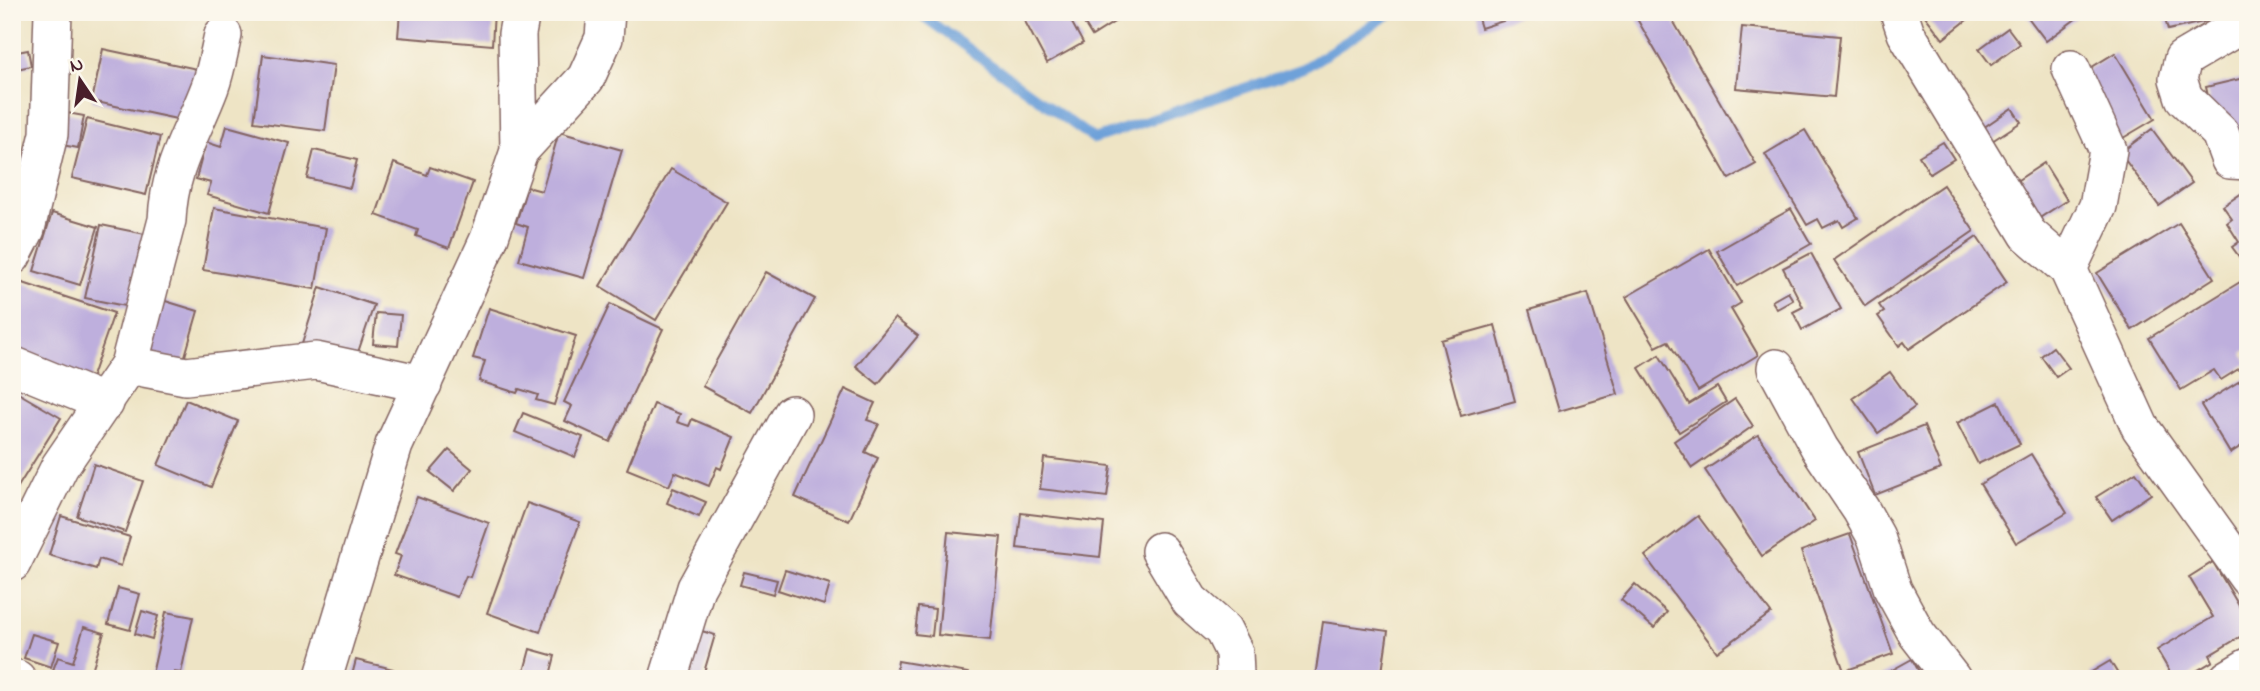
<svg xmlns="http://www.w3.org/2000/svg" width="2260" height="691" font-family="'Indie Flower',sans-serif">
<rect width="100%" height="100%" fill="#fbf7ec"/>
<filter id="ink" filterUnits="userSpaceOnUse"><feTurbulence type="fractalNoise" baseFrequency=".0143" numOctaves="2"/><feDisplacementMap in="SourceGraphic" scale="14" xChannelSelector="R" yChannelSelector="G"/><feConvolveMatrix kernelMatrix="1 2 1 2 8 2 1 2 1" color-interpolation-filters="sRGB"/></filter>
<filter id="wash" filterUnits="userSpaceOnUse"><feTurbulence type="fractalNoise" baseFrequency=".00686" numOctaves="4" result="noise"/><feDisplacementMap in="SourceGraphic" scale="28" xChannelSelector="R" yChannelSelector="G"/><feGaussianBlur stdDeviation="1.57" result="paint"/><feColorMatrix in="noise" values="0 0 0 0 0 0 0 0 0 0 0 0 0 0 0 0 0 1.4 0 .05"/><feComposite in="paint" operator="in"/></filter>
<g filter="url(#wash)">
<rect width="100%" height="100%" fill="#eee4c5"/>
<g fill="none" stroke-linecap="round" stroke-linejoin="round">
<path stroke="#6ea1d9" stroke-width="10" d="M917 12 1094 139 1304 68 1393 12"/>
</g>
<g id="blocks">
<g fill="#beafdd">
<path d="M12 12H19L18 26 12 25Z"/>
<path d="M400 12H494L492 45 398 37Z"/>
<path d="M1020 12H1066L1083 43 1047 63Z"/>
<path d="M1077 12H1130L1092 36Z"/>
<path d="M1476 12H1528V13L1481 28Z"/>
<path d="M1633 12H1668L1756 164 1729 179Z"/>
<path d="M1922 12H1977L1943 39Z"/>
<path d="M2024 12H2079L2081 15 2046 41Z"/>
<path d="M2163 12H2243V13L2168 30Z"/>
<path d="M1742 27 1840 36 1834 97 1736 88Z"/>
<path d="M2008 28 2020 44 1991 65 1979 49Z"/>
<path d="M103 49 197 69 186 121 92 101Z"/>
<path d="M28 50 31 66 12 70V53Z"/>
<path d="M2115 53 2155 119 2118 141 2079 75Z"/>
<path d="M263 55 334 65 325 131 254 122Z"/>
<path d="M2248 77V145L2232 149 2213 119 2206 87Z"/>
<path d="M2012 108 2021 122 1989 143 1980 130Z"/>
<path d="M62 112 84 116 78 148 57 144Z"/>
<path d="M87 119 160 137 146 195 72 178Z"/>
<path d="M227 126 289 143 269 213 207 195 211 183 196 179 206 142 221 147Z"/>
<path d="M2152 129 2192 183 2159 206 2120 153Z"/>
<path d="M1805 130 1858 218 1843 227 1839 220 1823 228 1818 219 1807 225 1765 154Z"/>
<path d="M559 132 622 150 584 278 519 260 528 227 516 223 527 187 542 191Z"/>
<path d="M1943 142 1954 159 1930 174 1919 156Z"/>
<path d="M314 150 357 160 350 188 307 178Z"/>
<path d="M394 163 427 175 430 167 473 182 449 248 416 236 418 230 376 215Z"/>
<path d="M2044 163 2067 200 2038 219 2015 182Z"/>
<path d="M671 169 727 202 656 320 600 286Z"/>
<path d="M1943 185 1974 231 1865 306 1834 260Z"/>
<path d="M2248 189V269L2232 247 2239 242 2227 223 2232 219 2223 206Z"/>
<path d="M214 208 326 228 315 289 203 270Z"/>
<path d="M1791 209 1811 244 1737 286 1717 251Z"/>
<path d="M52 213 98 227 80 285 34 271Z"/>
<path d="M2179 223 2214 278 2132 330 2097 273Z"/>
<path d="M101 225 145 234 130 307 85 298Z"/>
<path d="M1977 237 2007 282 1909 349 1904 342 1899 346 1878 316 1884 312 1879 305Z"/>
<path d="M1709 249 1741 303 1731 309 1758 355 1698 391 1668 341 1656 347 1626 297Z"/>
<path d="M1811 253 1841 309 1802 330 1793 312 1803 307 1783 268Z"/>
<path d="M766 272 815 299 752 413 702 386Z"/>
<path d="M20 282 114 313 91 379 12 353V305Z"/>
<path d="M2240 282 2248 294V349L2242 353 2248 363 2221 380 2214 370 2181 390 2149 338Z"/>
<path d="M320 287 374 305 354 364 301 347Z"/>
<path d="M1788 292 1793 300 1777 309 1772 301Z"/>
<path d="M1588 293 1618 394 1559 411 1529 310Z"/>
<path d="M149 296 198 311 183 363 134 348Z"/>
<path d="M610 304 663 329 610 442 565 421 572 406 564 402Z"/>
<path d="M489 308 576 336 554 405 536 400 538 395 519 389 517 393 479 381 485 361 473 358Z"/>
<path d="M376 313 401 315 398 346 373 344Z"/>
<path d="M895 318 918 336 878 384 856 366Z"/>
<path d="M1495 325 1515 401 1461 416 1441 340Z"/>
<path d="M2053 347 2069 368 2056 377 2041 356Z"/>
<path d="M1659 355 1689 404 1717 387 1726 402 1679 432 1639 368Z"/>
<path d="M1890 372 1915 407 1878 433 1853 398Z"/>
<path d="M2248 376V442L2230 453 2201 405Z"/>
<path d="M845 389 875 403 867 420 879 424 865 452 878 458 849 521 795 497Z"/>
<path d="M13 390 61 418 16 490 12 488Z"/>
<path d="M1735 399 1753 426 1692 468 1674 441Z"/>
<path d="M186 400 238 421 211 487 158 465Z"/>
<path d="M1999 402 2020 444 1978 464 1957 423Z"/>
<path d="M654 404 680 414 677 422 689 426 692 419 734 437 721 469 717 467 709 486 675 472 669 486 627 469Z"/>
<path d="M523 413 583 437 575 457 515 432Z"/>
<path d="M1924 426 1941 469 1875 495 1858 452Z"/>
<path d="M1758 435 1815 521 1762 556 1705 470Z"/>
<path d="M449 450 472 469 454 491 430 472Z"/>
<path d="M2031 454 2067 513 2016 543 1980 484Z"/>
<path d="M1044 458 1111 466 1107 497 1040 489Z"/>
<path d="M94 464 143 481 125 532 77 516Z"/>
<path d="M2136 472 2151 494 2112 520 2096 497Z"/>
<path d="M673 488 706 502 699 517 667 503Z"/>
<path d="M417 497 489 523 470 577 466 576 457 597 394 575 401 556 395 554Z"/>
<path d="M527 503 580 522 540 632 487 613Z"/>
<path d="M1021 513 1104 523 1100 557 1017 548Z"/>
<path d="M61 516 130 537 121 566 99 559 96 569 49 555Z"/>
<path d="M1698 516 1771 613 1717 652 1645 556Z"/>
<path d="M948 532 1001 537 990 640 938 635Z"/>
<path d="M1850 534 1893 654 1844 671 1801 551Z"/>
<path d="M2213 562 2248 621V632L2210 655 2213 661 2183 679H2174L2157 650 2213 617 2189 577Z"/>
<path d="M785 570 830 584 824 605 778 590Z"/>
<path d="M744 572 777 580 773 594 740 585Z"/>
<path d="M1635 584 1667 612 1654 628 1621 600Z"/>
<path d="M118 588 140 594 130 630 108 624Z"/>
<path d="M918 607 935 609 932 636 915 634Z"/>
<path d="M142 611 158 616 152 639 135 634Z"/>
<path d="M166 612 193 617 181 673 174 672 172 679H151Z"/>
<path d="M1323 622 1388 631 1381 679 1315 677Z"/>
<path d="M685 626 715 635 702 679H669Z"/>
<path d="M84 627 104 633 89 679H80L53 670 58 657 73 662Z"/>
<path d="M32 634 59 642 51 667 24 658Z"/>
<path d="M530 649 555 656 549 679H522Z"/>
<path d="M1912 659 1923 679H1876Z"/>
<path d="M356 660 393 669 391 679H351Z"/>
<path d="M898 661 968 673 967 679H895Z"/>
<path d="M2110 661 2121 679H2093L2090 673Z"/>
</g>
</g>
</g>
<g filter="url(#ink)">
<use href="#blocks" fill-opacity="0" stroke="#836461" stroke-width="2"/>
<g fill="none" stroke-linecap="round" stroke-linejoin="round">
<g stroke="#836461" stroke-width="40">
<g id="street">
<path d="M1899 12 1906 33 2028 234 2068 269 2140 427 2248 578"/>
<path d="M2248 26 2234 29 2183 59 2178 79 2184 98 2220 133 2230 160 2248 161"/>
<path d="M519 151 586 78 604 38 606 12"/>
<path d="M12 256 26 229 49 134 53 12"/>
<path d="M2068 269 2098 206 2108 150 2071 69"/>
<path d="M12 365 105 403"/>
<path d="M129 365 186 376 316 361 423 384"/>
<path d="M1776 368 1820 449 1861 510 1876 537 1893 590 1917 634 1952 679"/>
<path d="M1160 551 1190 601 1223 630 1234 652 1235 674 1233 679"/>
<path d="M12 563 60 466 129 365 167 220C169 167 192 135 210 87 216 71 219 52 223 35"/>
<path d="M12 678 17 679"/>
<path d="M323 679 394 445 489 239 519 151 517 34 521 12"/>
<path d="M668 679 696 588 792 414"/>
<path d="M2228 679 2248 667"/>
</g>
</g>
<use href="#street" stroke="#fff" stroke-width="37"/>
</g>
</g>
<rect width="2260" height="691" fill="none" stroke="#fbf7ec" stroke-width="42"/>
<g transform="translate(80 80) rotate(347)" stroke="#fbf7ec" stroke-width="5" paint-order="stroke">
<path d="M0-5L12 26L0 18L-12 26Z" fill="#4a1f2b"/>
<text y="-10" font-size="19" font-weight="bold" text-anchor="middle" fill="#4a1f2b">N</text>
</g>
</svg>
